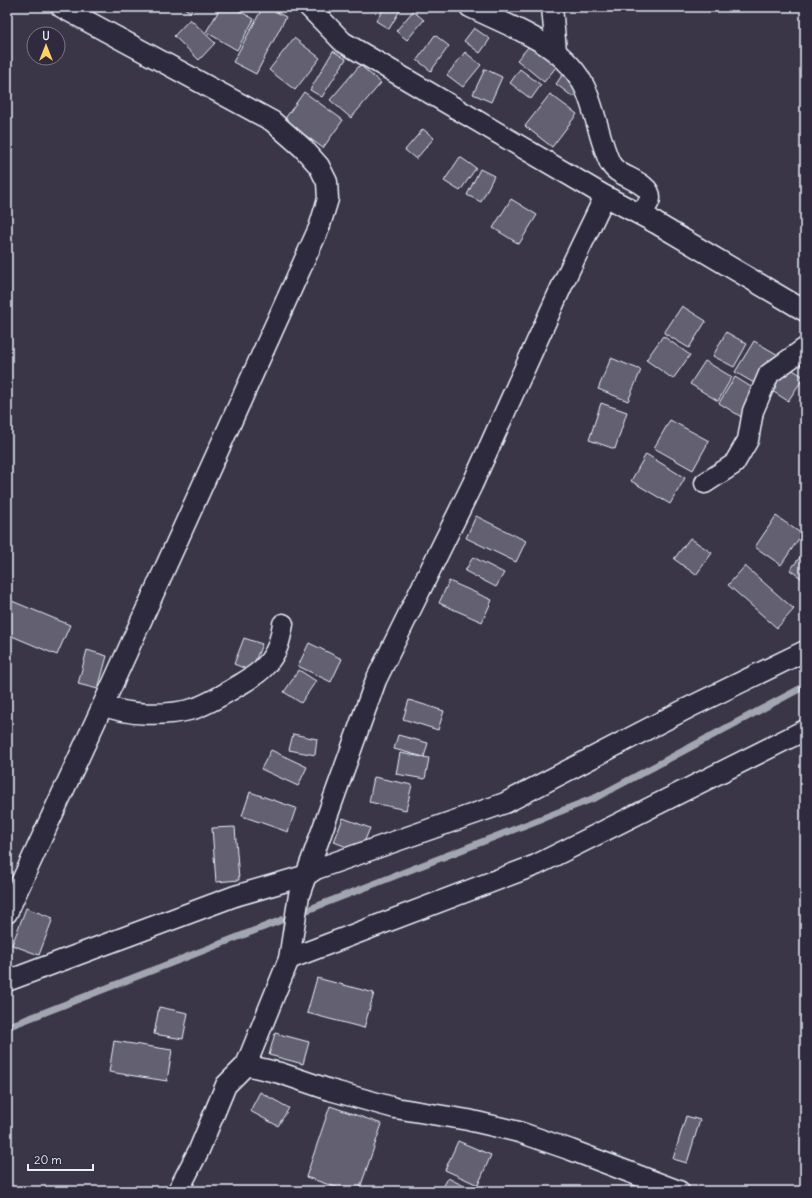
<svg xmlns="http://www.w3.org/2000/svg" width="812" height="1198" font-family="Delius,sans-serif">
<rect width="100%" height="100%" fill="#3a3648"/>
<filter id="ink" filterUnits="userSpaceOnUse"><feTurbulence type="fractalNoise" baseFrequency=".025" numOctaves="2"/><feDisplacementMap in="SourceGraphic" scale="8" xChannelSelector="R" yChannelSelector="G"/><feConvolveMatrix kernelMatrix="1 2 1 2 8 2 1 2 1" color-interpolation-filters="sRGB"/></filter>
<g filter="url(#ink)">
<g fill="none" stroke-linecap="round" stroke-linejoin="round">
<path stroke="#a2a6b1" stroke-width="7" d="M7 1027 597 797 805 686"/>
</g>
<g fill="#636171" stroke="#e8f1f8">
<path d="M183 7H194L190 12Z"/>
<path d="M221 7H232L254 19 237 50 206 32Z"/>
<path d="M263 7H267L286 17 256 74 233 62Z"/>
<path d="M385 7H402L389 29 376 21Z"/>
<path d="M413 11 424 20 407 40 396 31Z"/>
<path d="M190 19 215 43 199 60 174 36Z"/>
<path d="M474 28 490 39 480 53 464 41Z"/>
<path d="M435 35 449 46 431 71 417 60Z"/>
<path d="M294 38 320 58 295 90 269 70Z"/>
<path d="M531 44 557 66 544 82 517 60Z"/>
<path d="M333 51 346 59 322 97 310 90Z"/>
<path d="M465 52 481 65 463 87 447 75Z"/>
<path d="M360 65 381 83 351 118 330 100Z"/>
<path d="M485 69 502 77 491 102 473 94Z"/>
<path d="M520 69 541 85 531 99 510 83Z"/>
<path d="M563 74 580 88 573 97 556 84Z"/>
<path d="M304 92 343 120 323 148 284 120Z"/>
<path d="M550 94 577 114 552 147 525 126Z"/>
<path d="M423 129 434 138 416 159 405 150Z"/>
<path d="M460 157 476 168 460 191 444 181Z"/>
<path d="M480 169 494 176 481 202 467 195Z"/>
<path d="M511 199 537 215 519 244 493 228Z"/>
<path d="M682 306 706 321 689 348 664 333Z"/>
<path d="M726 332 747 344 734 367 713 356Z"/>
<path d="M663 336 690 355 673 379 646 360Z"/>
<path d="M754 341 780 356 761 387 735 372Z"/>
<path d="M611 358 641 370 628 401 598 389Z"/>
<path d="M705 361 732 377 718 401 690 384Z"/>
<path d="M785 365 804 377 788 401 769 389Z"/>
<path d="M735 377 759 392 743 418 719 403Z"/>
<path d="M601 403 627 412 615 449 589 440Z"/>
<path d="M670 420 709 441 693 470 654 448Z"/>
<path d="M646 454 685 478 670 504 631 481Z"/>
<path d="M476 516 526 541 516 562 466 538Z"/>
<path d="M776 516 802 534 781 565 755 547Z"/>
<path d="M690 538 712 553 696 575 674 559Z"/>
<path d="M804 552 805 553V581L790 570Z"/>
<path d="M473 557 504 573 496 587 465 571Z"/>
<path d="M745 566 794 609 777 628 728 585Z"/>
<path d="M449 581 492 600 482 622 439 603Z"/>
<path d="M7 599 70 625 57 655 7 634Z"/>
<path d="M244 638 262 644 251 671 234 664Z"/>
<path d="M309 643 342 659 331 682 298 666Z"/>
<path d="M87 650 107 656 98 689 78 684Z"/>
<path d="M299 670 316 681 301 703 284 692Z"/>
<path d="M409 700 444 711 438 730 403 719Z"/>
<path d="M293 734 317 739 315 755 289 750Z"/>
<path d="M398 735 428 743 424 757 394 749Z"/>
<path d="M271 750 307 767 298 786 261 769Z"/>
<path d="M400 753 429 758 425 779 396 774Z"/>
<path d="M374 777 412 785 406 810 369 802Z"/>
<path d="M250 792 296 808 288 832 242 816Z"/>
<path d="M343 818 370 828 360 852 334 842Z"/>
<path d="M235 827 239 880 216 882 212 828Z"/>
<path d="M26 908 53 918 39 955 12 945Z"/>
<path d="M317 978 374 993 364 1028 307 1013Z"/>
<path d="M159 1007 188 1013 183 1039 154 1034Z"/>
<path d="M275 1033 309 1042 303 1064 269 1055Z"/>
<path d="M114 1041 172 1050 167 1081 109 1072Z"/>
<path d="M260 1092 289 1108 278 1126 250 1111Z"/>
<path d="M330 1106 382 1124 359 1191H347L306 1177Z"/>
<path d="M686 1116 700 1120 687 1163 673 1159Z"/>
<path d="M458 1141 491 1155 478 1185 445 1170Z"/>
<path d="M448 1178 474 1191H441Z"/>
</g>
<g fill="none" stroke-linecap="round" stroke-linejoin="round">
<g stroke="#e8f1f8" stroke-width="23">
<g id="street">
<path d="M61 7 272 121 303 148 319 166 327 182 328 199 319 228 103 705C128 716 167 716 193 709 208 704 223 695 236 687 246 681 259 674 266 665 278 652 280 640 283 624"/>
<path d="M309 7 343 42 605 196"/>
<path d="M470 7C511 27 565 44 585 88 596 112 599 139 610 163 612 166 615 170 619 172 627 178 651 185 650 198 650 203 645 207 642 212L654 222"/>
<path d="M552 7 556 51"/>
<path d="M705 483 734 464 748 440 753 411 769 374 805 348"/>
<path d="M7 913 103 705"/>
<path d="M289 959 536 865 805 730"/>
<path d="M7 981 235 896 307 875 316 869 505 803 688 708 805 651"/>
<path d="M246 1065 280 1073 330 1090 395 1108 468 1120 519 1132 571 1150 679 1191"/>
<path d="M178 1191 199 1150 226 1085 246 1065 289 959 299 895 376 680 472 485 565 279 605 196 654 222 805 311"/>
</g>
</g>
<use href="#street" stroke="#2f2a3d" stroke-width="20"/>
</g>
</g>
<rect width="812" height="1198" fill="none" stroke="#2f2a3d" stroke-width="24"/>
<rect x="12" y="12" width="788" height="1174" fill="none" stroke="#e8f1f8" stroke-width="1.5" filter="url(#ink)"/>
<g transform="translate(46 46)"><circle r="19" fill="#2f2a3d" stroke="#797a88"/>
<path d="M0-3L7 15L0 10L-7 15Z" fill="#ffd166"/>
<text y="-6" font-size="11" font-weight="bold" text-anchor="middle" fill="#e8f1f8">U</text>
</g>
<path d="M28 1164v6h65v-6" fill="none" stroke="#e8f1f8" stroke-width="2"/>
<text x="34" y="1164" font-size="12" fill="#e8f1f8" stroke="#2f2a3d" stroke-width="3" paint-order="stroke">20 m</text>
</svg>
